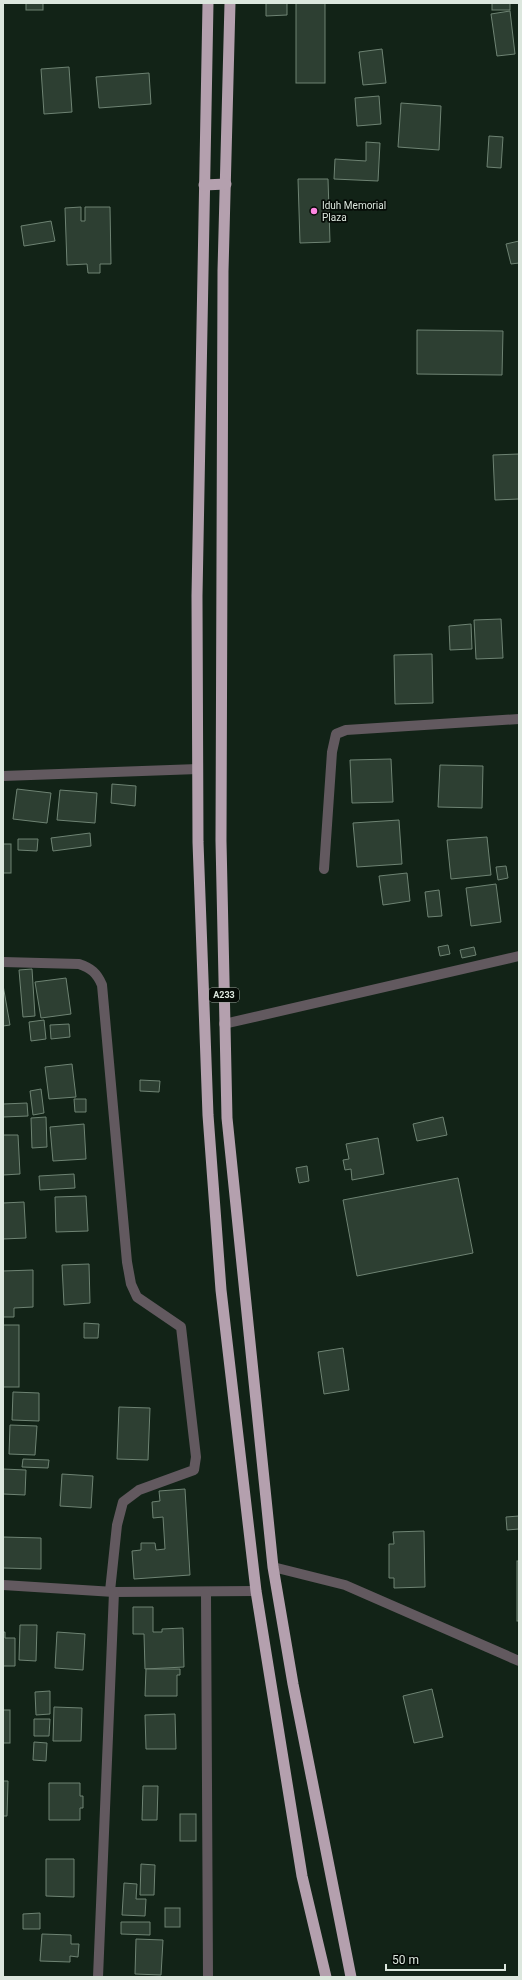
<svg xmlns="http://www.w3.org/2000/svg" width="522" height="1980" font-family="Roboto,sans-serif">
<rect width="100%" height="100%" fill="#122317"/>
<g fill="#2d3f32" stroke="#6e8373">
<rect x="26" y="3" width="17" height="7"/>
<path d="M266 3H287V15L266 16Z"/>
<rect x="296" y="3" width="29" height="80"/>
<rect x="492" y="3" width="18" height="7"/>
<path d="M510 11 515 54 497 56 491 14Z"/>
<path d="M382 49 386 83 363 85 359 52Z"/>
<path d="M69 67 72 112 44 114 41 69Z"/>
<path d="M149 73 151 104 99 108 96 77Z"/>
<path d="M379 96 381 124 357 126 355 98Z"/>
<path d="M401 103 441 106 439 150 398 147Z"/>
<path d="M489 136 503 137 501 168 487 167Z"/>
<path d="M366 142 380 143 378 181 334 179 335 159 366 161Z"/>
<path d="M298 179H328L330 242 300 243Z"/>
<path d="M81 207V221H85V207H110L111 264H100V273H88L87 264 67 265 65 208Z"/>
<path d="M51 221 55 241 24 246 21 226Z"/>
<path d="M519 241V263L511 264 506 244Z"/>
<path d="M417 330 503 331 502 375 417 374Z"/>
<path d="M519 454V499L495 500 493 455Z"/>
<path d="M501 619 503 658 476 659 474 620Z"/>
<path d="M471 624 472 649 450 650 449 626Z"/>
<path d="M432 654 433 703 395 704 394 655Z"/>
<path d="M391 759 393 802 352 803 350 760Z"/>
<path d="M440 765 483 766 482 808 438 807Z"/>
<path d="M112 784 136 786 135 806 111 803Z"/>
<path d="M17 789 51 793 47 823 13 819Z"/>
<path d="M60 790 97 793 95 823 57 820Z"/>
<path d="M399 820 402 864 357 867 353 823Z"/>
<path d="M90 833 91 846 53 851 51 838Z"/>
<path d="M487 837 491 875 451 879 447 840Z"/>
<path d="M18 839H38L37 851 18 850Z"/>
<rect x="3" y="844" width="8" height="29"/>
<path d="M506 866 508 878 498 880 496 867Z"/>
<path d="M407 873 410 901 383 905 379 876Z"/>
<path d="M496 884 501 922 471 926 466 888Z"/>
<path d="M439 890 442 916 428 917 425 892Z"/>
<path d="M448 945 450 954 440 956 438 947Z"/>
<path d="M474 947 476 955 462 958 460 950Z"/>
<path d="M32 969 35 1016 23 1017 19 970Z"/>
<path d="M66 978 71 1014 41 1018 35 982Z"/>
<path d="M3 985 10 1025 3 1026Z"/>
<path d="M44 1020 46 1039 31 1041 29 1022Z"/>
<path d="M69 1024 70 1037 51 1039 50 1025Z"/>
<path d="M72 1064 76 1097 49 1099 45 1067Z"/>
<path d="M140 1080 160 1081 159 1092 140 1091Z"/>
<path d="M41 1089 44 1113 33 1115 30 1091Z"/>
<path d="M74 1099H86V1112H75Z"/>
<path d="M27 1103 28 1116 3 1117V1104Z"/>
<path d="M46 1117 47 1147 32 1148 31 1118Z"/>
<path d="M443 1117 447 1135 417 1141 413 1124Z"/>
<path d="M84 1124 86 1159 53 1161 50 1127Z"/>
<path d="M3 1135H18L20 1174 3 1175Z"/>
<path d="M378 1138 384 1174 352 1180 351 1169 345 1170 343 1160 349 1159 346 1144Z"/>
<path d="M307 1166 309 1181 299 1183 296 1168Z"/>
<path d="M74 1174 75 1188 40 1190 39 1176Z"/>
<path d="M458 1178 473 1253 357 1276 343 1200Z"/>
<path d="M86 1196 88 1231 56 1232 55 1197Z"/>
<path d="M24 1202 26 1238 3 1239V1203Z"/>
<path d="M89 1264 90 1303 64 1305 62 1265Z"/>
<path d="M33 1270V1307L14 1308V1317H3V1271Z"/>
<path d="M84 1323 99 1324 98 1338H84Z"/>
<rect x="3" y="1325" width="16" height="62"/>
<path d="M343 1348 349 1390 324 1394 318 1352Z"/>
<path d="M13 1392 39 1393V1421L12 1420Z"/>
<path d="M119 1407 150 1408 148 1460 117 1459Z"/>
<path d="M10 1425 37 1426 35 1455 9 1454Z"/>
<path d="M23 1459 49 1460 48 1468 22 1467Z"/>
<path d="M3 1469 26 1470 25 1495 3 1494Z"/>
<path d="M62 1474 93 1476 91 1508 60 1506Z"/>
<path d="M185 1489 190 1575 134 1579 132 1551 141 1550V1543H155L156 1550 165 1549 163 1517 153 1518 152 1502 160 1501 159 1491Z"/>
<path d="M519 1516V1529L507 1530 506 1517Z"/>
<path d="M424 1531 425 1587 394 1588V1578H389V1544H394L393 1532Z"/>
<path d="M3 1537 41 1538V1569L3 1568Z"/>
<rect x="517" y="1561" width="2" height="60"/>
<path d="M133 1607H153V1632H162V1629L183 1628 184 1667 145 1669 144 1634H133Z"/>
<path d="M20 1625H37L36 1661 19 1660Z"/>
<path d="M3 1632H5V1638H15V1666H3Z"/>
<path d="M57 1632 85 1634 83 1670 55 1668Z"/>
<path d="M146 1669H180V1675H177V1696H145Z"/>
<path d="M432 1689 443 1737 414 1743 403 1696Z"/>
<path d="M50 1691V1714L36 1715 35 1692Z"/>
<path d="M54 1707 82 1708 81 1741H53Z"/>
<rect x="3" y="1710" width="7" height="33"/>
<path d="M175 1714 176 1749H146L145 1715Z"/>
<path d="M34 1719H50L49 1736H34Z"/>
<path d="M34 1742 47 1743 46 1761 33 1760Z"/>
<path d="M3 1781H8L7 1816H3Z"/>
<path d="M49 1783H80V1796H83V1808H80V1820H49Z"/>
<path d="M143 1786H158L157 1820H142Z"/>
<rect x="180" y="1814" width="16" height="27"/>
<path d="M46 1859H74V1897L46 1896Z"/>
<path d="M141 1864 155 1865 154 1895H140Z"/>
<path d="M124 1883 137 1884 136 1899H146L145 1916 122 1915Z"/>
<rect x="165" y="1908" width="15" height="19"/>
<path d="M40 1913V1929H23V1914Z"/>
<path d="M121 1922H150V1935L121 1934Z"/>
<path d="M42 1934 71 1935V1944H79L78 1957 70 1956V1962L40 1961Z"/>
<path d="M136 1939 163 1940 161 1975 135 1974Z"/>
</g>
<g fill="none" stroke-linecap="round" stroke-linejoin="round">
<g stroke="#62595f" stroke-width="10">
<path d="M3 776 198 769"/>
<path d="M324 869 332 752 336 734 346 730 519 719"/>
<path d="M3 962 79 964C91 968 97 973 102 985L127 1262 131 1284 137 1297 181 1327 196 1457 194 1470 139 1490 123 1502 117 1525 110 1591"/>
<path d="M224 1024 519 956"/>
<path d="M273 1567 345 1585 519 1661"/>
<path d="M3 1585 114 1592 256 1591"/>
<path d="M206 1593 208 1977"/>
<path d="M98 1977 114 1592"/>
</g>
<g stroke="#b4a0ae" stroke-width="11">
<path d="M208 3 197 596 198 842 208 1115 221 1290 256 1591 302 1876 326 1977"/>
<path d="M230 3 223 271 221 841 227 1118 273 1567 293 1684 351 1977"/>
<path d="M204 185 226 184"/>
</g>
</g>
<circle fill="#fd86e1" stroke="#050b06" stroke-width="1.5" cx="314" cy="211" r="4"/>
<g text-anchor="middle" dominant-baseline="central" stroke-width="3.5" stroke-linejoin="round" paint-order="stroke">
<rect fill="#050b06" stroke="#9ca59d" stroke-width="1" x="209" y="988" width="30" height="14" rx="3"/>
<g font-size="9" font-weight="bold" fill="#dce7de">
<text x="224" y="995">A233</text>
</g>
<g font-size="10" fill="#dce7de" stroke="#050b06" text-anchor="start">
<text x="322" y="205">Iduh Memorial<tspan x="322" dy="12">Plaza</tspan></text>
</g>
</g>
<rect width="522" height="1980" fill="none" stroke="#dce7de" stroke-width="8"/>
<path d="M386 1964v6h119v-6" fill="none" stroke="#dce7de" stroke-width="2"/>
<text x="392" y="1964" font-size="12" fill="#dce7de" stroke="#050b06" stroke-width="3" paint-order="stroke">50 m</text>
</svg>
